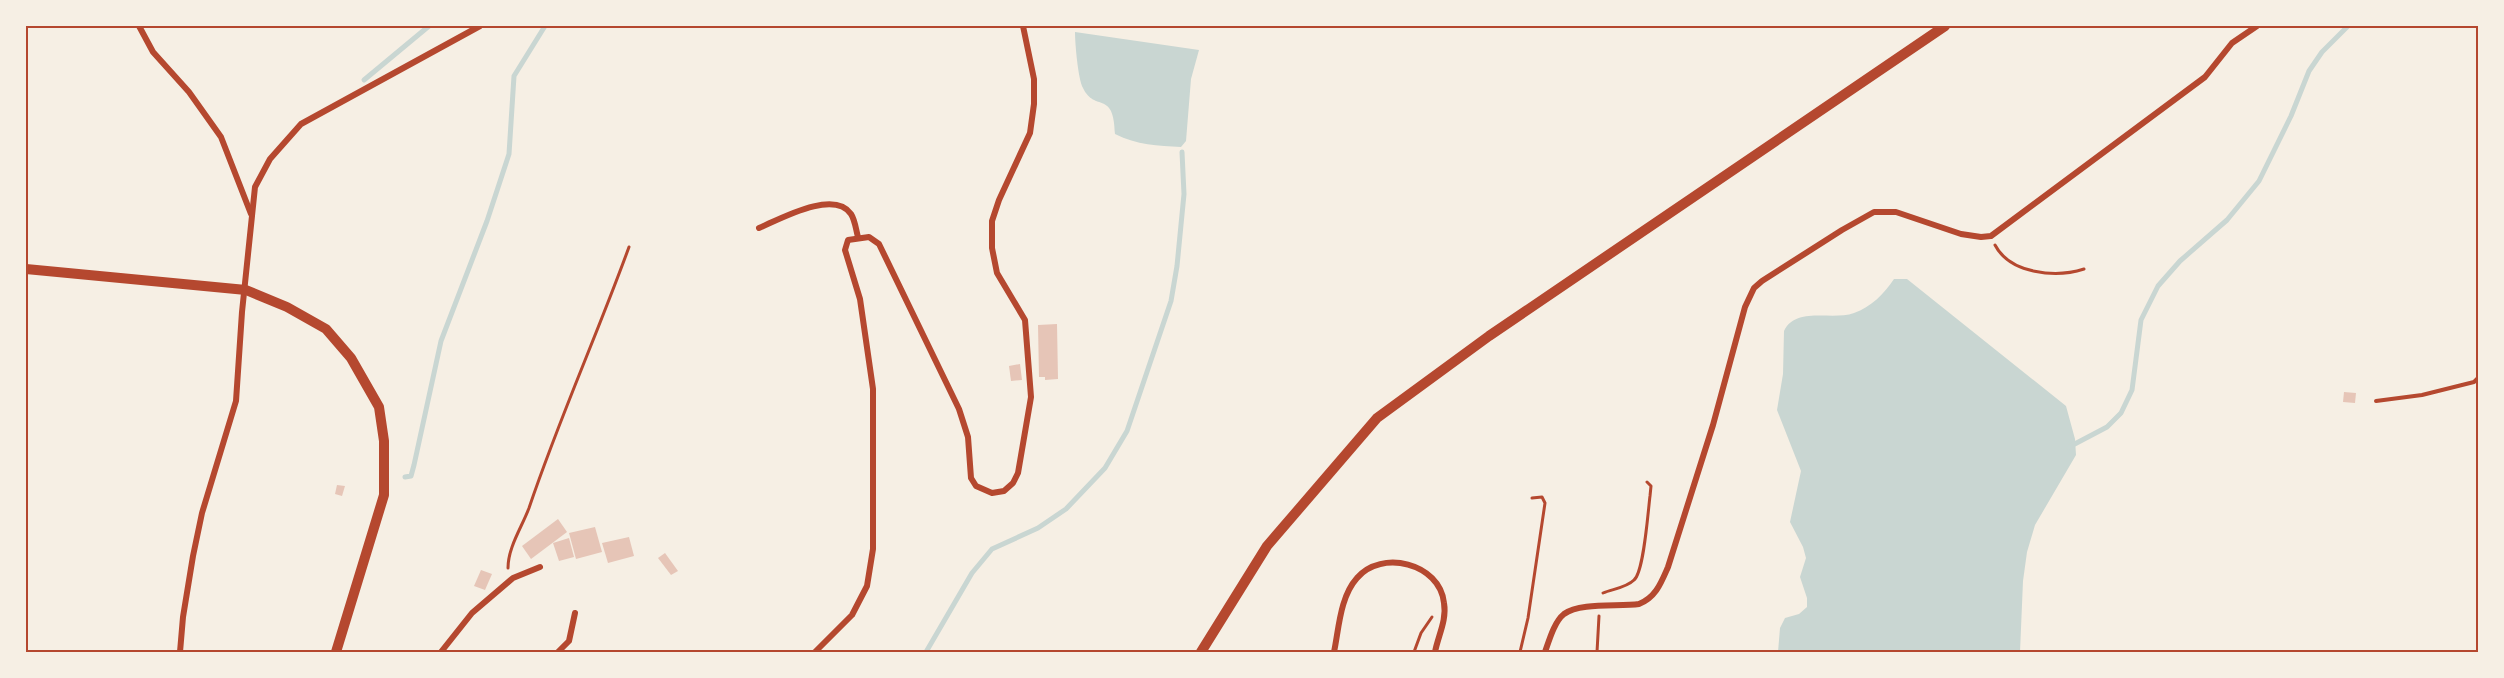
<svg xmlns="http://www.w3.org/2000/svg" width="2504" height="678" font-family="Signika,sans-serif">
<rect width="100%" height="100%" fill="#f6efe4"/>
<g fill="#c9d6d2">
<path d="M1075 32 1199 50 1191 79 1186 141 1181 147C1158 146 1137 145 1115 134 1114 89 1095 113 1083 88 1078 79 1075 43 1075 32Z"/>
<path d="M1894 279H1907L2066 406 2075 439 2076 455 2035 525 2027 552 2023 581 2020 652H1778L1780 628 1785 618 1799 614 1807 607V598L1800 577 1806 558 1803 547 1790 522 1801 471 1777 410 1783 374 1784 331C1796 306 1832 321 1854 313 1871 307 1884 294 1894 279Z"/>
</g>
<g fill="none" stroke-linecap="round" stroke-linejoin="round">
<g stroke="#c9d6d2" stroke-width="5">
<path d="M364 80 429 26"/>
<path d="M2069 447 2107 427 2121 413 2132 390 2141 320 2158 286 2180 261 2227 220 2259 181 2291 116 2309 71 2322 52 2348 26"/>
<path d="M405 477 411 476 414 465 441 341 487 221 509 154 514 76 545 26"/>
<path d="M926 652 972 573 992 549 1038 528 1066 509 1105 468 1127 431 1171 301 1177 266 1184 194 1182 152"/>
</g>
</g>
<g fill="#e6c5b7">
<path d="M1057 324 1058 379 1045 380V377H1039L1038 325Z"/>
<path d="M1020 364 1022 380 1011 381 1009 366Z"/>
<path d="M2344 392 2356 393 2355 403 2343 402Z"/>
<path d="M337 485 345 486 342 496 335 494Z"/>
<path d="M558 519 567 532 531 559 522 546Z"/>
<path d="M595 527 602 552 576 559 569 533Z"/>
<path d="M629 537 634 556 608 563 602 543Z"/>
<path d="M569 538 574 557 559 561 553 543Z"/>
<path d="M665 553 678 571 671 575 658 558Z"/>
<path d="M481 570 492 574 485 590 474 586Z"/>
</g>
<g fill="none" stroke-linecap="round" stroke-linejoin="round">
<g stroke="#b5482f" stroke-width="3">
<path d="M1995 245C2010 274 2056 278 2084 269"/>
<path d="M508 568C508 547 522 527 529 508 559 419 597 335 629 247"/>
<path d="M1603 593C1612 589 1626 588 1634 580 1644 572 1648 511 1650 496L1651 486 1647 482"/>
<path d="M1414 652 1421 633 1432 617"/>
<path d="M1520 652 1528 618 1545 503 1542 497 1532 498"/>
<path d="M1597 652 1599 616"/>
</g>
<path stroke="#b5482f" stroke-width="4" d="M2376 401 2422 395 2474 382 2478 378"/>
<g stroke="#b5482f" stroke-width="6">
<path d="M139 26 153 52 189 92 221 137 251 214"/>
<path d="M759 228C780 219 834 189 851 214 855 220 856 230 858 237"/>
<path d="M180 652 183 617 193 556 202 513 236 401 242 312 255 187 270 159 301 124 480 26"/>
<path d="M441 652 472 613 513 578 540 567"/>
<path d="M558 652 569 641 575 613"/>
<path d="M815 652 852 615 867 586 873 549V389L860 299 845 250 848 240 869 237 879 244 959 409 968 437 971 478 976 486 992 493 1004 491 1013 483 1018 473 1031 397 1025 320 997 273 992 248V221L999 200 1030 133 1034 104V79L1023 26"/>
<path d="M1334 652C1339 628 1340 597 1357 578 1381 549 1440 563 1444 603 1447 620 1438 636 1435 652"/>
<path d="M1545 652C1549 641 1554 622 1564 614 1580 602 1619 607 1639 604 1656 597 1661 583 1668 567L1713 425 1745 307 1754 288 1762 281 1842 230 1874 212H1896L1961 234 1981 237 1991 236 2205 77 2232 43 2257 26"/>
</g>
<g stroke="#b5482f" stroke-width="10">
<path d="M26 269 246 290 287 307 326 329 351 358 379 407 384 441V495L336 652"/>
<path d="M1201 652 1267 546 1377 418 1489 336 1945 26"/>
</g>
</g>
<rect width="2504" height="678" fill="none" stroke="#f6efe4" stroke-width="54"/>
<rect x="27" y="27" width="2450" height="624" fill="none" stroke="#b5482f" stroke-width="2"/>
</svg>
